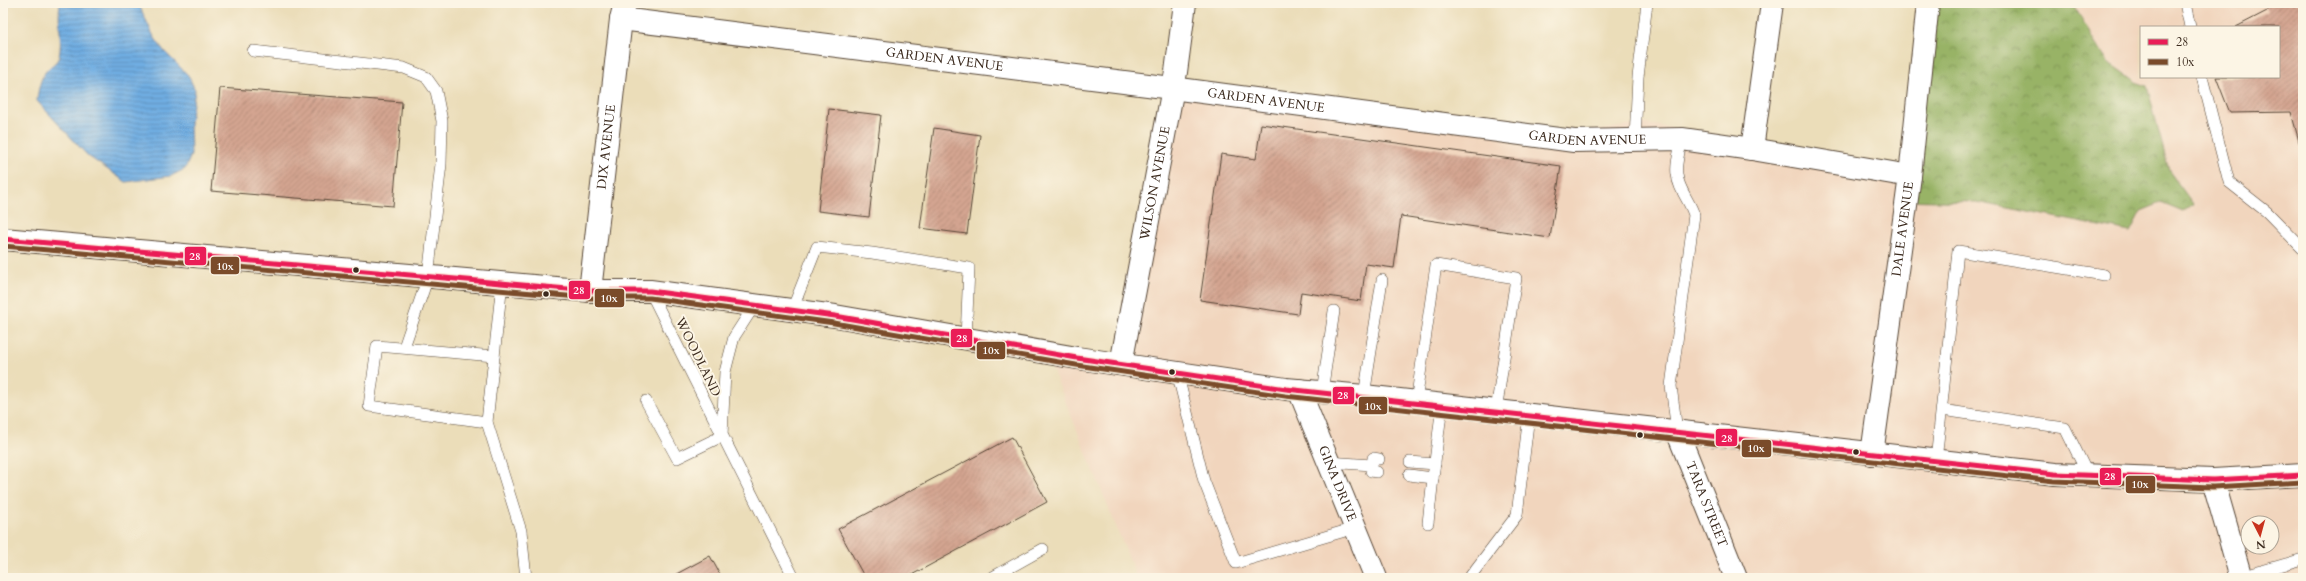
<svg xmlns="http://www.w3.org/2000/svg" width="2306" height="581" font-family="Cardo,serif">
<defs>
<pattern id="forest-crowns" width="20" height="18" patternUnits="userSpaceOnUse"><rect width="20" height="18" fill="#98b366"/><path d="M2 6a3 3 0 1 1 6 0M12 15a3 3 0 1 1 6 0" fill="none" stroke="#7d9253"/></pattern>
<pattern id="water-rules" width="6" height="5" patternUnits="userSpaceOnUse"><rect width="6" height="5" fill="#70ade2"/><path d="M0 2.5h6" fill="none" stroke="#5d8db7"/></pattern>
<pattern id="building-hatch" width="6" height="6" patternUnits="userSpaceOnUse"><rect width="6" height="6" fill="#d4a591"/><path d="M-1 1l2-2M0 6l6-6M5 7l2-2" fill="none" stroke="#ad8776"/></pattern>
</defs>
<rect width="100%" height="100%" fill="#fcf5e5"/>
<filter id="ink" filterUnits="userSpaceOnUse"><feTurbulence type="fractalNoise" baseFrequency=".025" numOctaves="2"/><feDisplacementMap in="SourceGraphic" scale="8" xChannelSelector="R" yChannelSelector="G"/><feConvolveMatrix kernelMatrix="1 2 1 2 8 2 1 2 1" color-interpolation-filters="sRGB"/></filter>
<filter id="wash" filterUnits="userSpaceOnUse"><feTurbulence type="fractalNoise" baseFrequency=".012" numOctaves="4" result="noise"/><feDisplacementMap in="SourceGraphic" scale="16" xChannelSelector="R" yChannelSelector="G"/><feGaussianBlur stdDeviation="0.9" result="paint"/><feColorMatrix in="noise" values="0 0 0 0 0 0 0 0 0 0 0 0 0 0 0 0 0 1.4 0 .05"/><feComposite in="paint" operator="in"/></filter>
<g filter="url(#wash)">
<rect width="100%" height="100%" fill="#ebddb9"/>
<path fill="#f1d5bd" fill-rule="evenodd" d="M2072 3H2303V578H1137L1049 361 1114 364 1173 90 1579 134 1643 123 1898 170 1901 200 1977 202 2130 232 2141 211 2161 203 2183 212 2193 203 2169 171 2147 87 2136 82 2108 62ZM2141 27H2279V77H2141ZM2248 523H2272V547H2248Z"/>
<path fill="url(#forest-crowns)" stroke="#6a6e42" d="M1921 3H2072L2108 62 2136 82 2147 86 2169 171 2193 204 2183 212 2161 203 2141 211 2130 232 1977 202 1901 200Z"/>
<path fill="url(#water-rules)" stroke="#566c80" d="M60 3H138L154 37 164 51 188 75 195 90 190 123 191 155 185 169 171 176 126 182 88 156 37 101C38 90 40 80 46 71 50 66 57 63 59 57 63 39 57 21 60 3Z"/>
<g id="blocks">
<g fill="url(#building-hatch)">
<path d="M2264 3H2303V156L2291 112 2230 113 2216 77H2279V27H2236L2267 11Z"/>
<path d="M220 88 402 102 393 206 211 191Z"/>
<path d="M829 109 881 115 869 217 818 211Z"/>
<path d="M1261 124 1561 166 1550 238 1401 216 1394 268 1366 264 1361 301 1301 292 1298 314 1200 300 1221 154 1256 159Z"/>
<path d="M934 128 980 135 967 234 920 228Z"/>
<path d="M1012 437 1047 502 906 578H865L838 529Z"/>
<path d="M710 556 722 578H669Z"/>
</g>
</g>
</g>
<g filter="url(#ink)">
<use href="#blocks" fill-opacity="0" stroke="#554535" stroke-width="1"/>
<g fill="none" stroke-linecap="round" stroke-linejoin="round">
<g stroke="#554535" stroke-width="12">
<g id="service">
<path d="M2185 3 2190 27"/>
<path d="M253 51 404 68 426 77 436 91 442 121 441 164 428 277 404 347"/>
<path d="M2202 77 2229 182 2267 212 2303 249"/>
<path d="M1635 139 1638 77 1647 3"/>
<path d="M502 283 487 422 521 531 526 578"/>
<path d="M650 291 794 578"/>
<path d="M792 310 817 247 872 253 969 268 966 339"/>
<path d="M1177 372 1204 481 1236 563 1355 528"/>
<path d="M1322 392 1334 311"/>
<path d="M1364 396 1382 280"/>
<path d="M646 401 677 458 722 436"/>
<path d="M1416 402 1436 265 1516 278 1496 411"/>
<path d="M1942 410 2065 428 2088 475"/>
<path d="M487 422 369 406 377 346 494 356"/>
<path d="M1677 431 1671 386 1694 215C1690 201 1678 189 1677 174 1675 164 1680 150 1682 139"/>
<path d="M722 436 725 372 734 337 754 306"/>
<path d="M1936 461 1958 251 2104 275"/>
<path d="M1328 462 1372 465 1371 471 1377 472"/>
<path d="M1410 462 1435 464"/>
<path d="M1372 465 1373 458 1379 459"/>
<path d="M1409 475 1433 478 1442 405"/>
<path d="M1428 523 1433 478"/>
<path d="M2241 577 2303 559"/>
<path d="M991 578 1043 549"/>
<path d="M1469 578 1517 515 1529 415"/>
</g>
</g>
<g stroke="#554535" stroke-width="24">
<g id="minor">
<path id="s1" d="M621 19 1172 88 1574 141 1682 139 1752 149 1910 176"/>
<path d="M1752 149 1772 3"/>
<path id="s2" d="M590 291 621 19 625 3"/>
<path id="s3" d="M1121 364 1176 72 1185 3"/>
<path id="s4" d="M1299 390 1376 578"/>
<path id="s5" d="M1677 431 1736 578"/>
<path id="s6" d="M1872 454 1910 176 1928 3"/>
<path d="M2213 480 2241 578"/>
</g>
</g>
<g stroke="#554535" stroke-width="24">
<path id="secondary" d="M3 239 590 291H650L835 316 1077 358 1286 389 1364 396 2055 474 2213 480 2303 475"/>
</g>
<use href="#service" stroke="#fff" stroke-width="11"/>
<use href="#minor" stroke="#fff" stroke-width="22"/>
<use href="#secondary" stroke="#fff" stroke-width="22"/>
<g stroke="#fcf5e5" stroke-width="8">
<path id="bus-1" d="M3 239 590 291H650L835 316 1077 358 1286 389 2055 474 2213 480 2303 475"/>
</g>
<g stroke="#fcf5e5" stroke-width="8">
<path id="bus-2" d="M3 246 589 298H650L834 323 1076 365 1285 396 2054 481 2213 487 2303 482"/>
</g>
<use href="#bus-1" stroke="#ea1d57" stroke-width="5"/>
<use href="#bus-2" stroke="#7a4b2a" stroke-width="5"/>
</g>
</g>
<g fill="#3b2a1e" stroke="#fcf5e5" stroke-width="1.5">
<circle cx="356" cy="270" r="3.5"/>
<circle cx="546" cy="294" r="3.5"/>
<circle cx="1172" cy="372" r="3.5"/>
<circle cx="1640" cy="435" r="3.5"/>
<circle cx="1856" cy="452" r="3.5"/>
</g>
<g text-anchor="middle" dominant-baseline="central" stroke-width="4" stroke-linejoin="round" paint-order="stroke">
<g font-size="13" fill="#3b2a1e" stroke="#fcf5e5">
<text stroke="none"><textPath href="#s1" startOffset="326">GARDEN AVENUE</textPath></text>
<text stroke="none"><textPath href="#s1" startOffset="650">GARDEN AVENUE</textPath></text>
<text stroke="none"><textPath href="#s1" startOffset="974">GARDEN AVENUE</textPath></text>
<text stroke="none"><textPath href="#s2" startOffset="145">DIX AVENUE</textPath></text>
<text stroke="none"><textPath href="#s3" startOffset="184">WILSON AVENUE</textPath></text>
<text stroke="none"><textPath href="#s6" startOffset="227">DALE AVENUE</textPath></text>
<text transform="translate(698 357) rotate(64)">WOODLAND</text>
<text stroke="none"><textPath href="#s4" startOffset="101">GINA DRIVE</textPath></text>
<text stroke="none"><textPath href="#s5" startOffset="79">TARA STREET</textPath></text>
</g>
</g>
<g stroke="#fcf5e5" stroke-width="1.5">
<rect x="184" y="246" width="23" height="20" rx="4" fill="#ea1d57"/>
<rect x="210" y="256" width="30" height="19" rx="4" fill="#7a4b2a"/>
<rect x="568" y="280" width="23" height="20" rx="4" fill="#ea1d57"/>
<rect x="594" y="288" width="31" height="20" rx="4" fill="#7a4b2a"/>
<rect x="950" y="328" width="23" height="20" rx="4" fill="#ea1d57"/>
<rect x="976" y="341" width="30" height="19" rx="4" fill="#7a4b2a"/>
<rect x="1332" y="386" width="23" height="19" rx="4" fill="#ea1d57"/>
<rect x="1358" y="396" width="30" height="19" rx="4" fill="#7a4b2a"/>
<rect x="1715" y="428" width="23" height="19" rx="4" fill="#ea1d57"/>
<rect x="1741" y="439" width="31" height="19" rx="4" fill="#7a4b2a"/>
<rect x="2099" y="467" width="23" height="19" rx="4" fill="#ea1d57"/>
<rect x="2125" y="475" width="31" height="19" rx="4" fill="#7a4b2a"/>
</g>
<g font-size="11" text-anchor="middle" font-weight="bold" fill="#fff">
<text x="195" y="260">28</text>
<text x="225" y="270">10x</text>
<text x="579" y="294">28</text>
<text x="609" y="302">10x</text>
<text x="962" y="342">28</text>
<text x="991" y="354">10x</text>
<text x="1343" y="399">28</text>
<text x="1373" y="410">10x</text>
<text x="1727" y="442">28</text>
<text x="1756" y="452">10x</text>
<text x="2110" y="480">28</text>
<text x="2140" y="488">10x</text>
</g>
<rect width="2306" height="581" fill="none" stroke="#fcf5e5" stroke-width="16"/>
<rect x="2140" y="26" width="140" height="52" fill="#fcf5e5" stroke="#afa495"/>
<rect x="2148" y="39" width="20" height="6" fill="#ea1d57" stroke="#afa495"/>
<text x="2176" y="46" font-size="12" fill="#3b2a1e">28</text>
<rect x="2148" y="59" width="20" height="6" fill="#7a4b2a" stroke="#afa495"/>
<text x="2176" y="66" font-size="12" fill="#3b2a1e">10x</text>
<g transform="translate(2260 535) rotate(174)"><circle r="19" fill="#fcf5e5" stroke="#afa495"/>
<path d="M0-3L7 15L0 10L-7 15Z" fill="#c8321e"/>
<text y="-6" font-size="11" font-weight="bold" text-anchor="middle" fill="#3b2a1e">N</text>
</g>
</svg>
